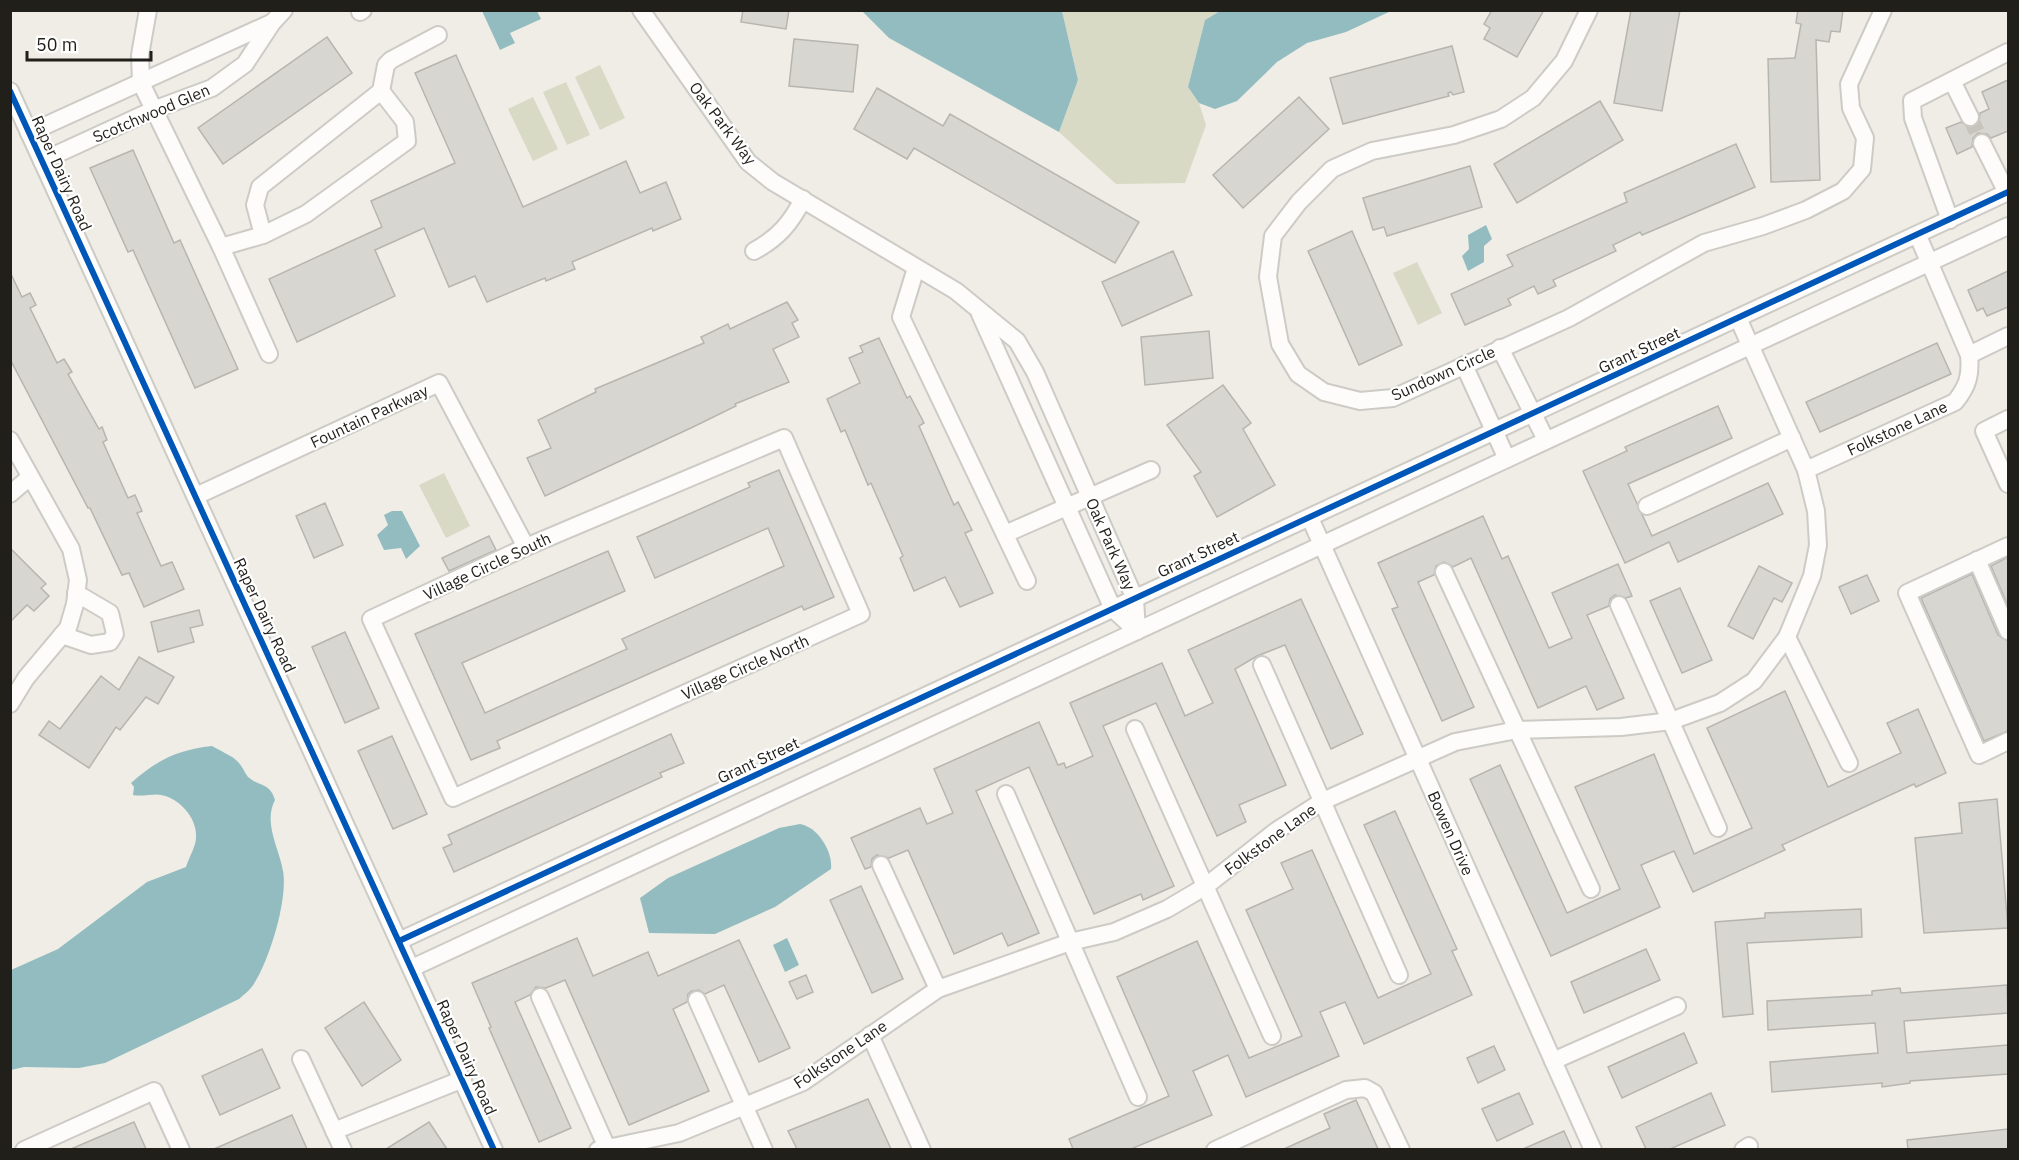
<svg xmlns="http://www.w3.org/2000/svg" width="2019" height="1160" font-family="'IBM Plex Sans',sans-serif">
<rect width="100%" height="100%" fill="#efede5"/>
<g fill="#d8dac5">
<path d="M1062 11H1220L1205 20 1188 87 1199 103 1206 125 1185 183 1116 184 1059 132 1078 80Z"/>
<path d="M600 65 625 118 600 130 575 77Z"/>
<path d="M566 82 590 135 567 145 543 92Z"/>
<path d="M533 97 558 149 533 161 508 109Z"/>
<path d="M1417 262 1442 313 1418 325 1393 273Z"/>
<path d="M444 473 470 526 446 538 419 485Z"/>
</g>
<g fill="#93bcc0">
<path d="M482 11H537L541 19 510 33 515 43 500 50Z"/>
<path d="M862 11H1062L1078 80 1059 132 889 38Z"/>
<path d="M1220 11V10L1391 11 1346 32 1307 43 1277 62 1237 101 1215 109 1199 103 1188 87 1205 20Z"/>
<path d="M1486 225 1492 239 1484 246V262L1468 271 1462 256 1469 249 1468 235Z"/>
<path d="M392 511H402L420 546 406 559 401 548 384 550 377 535 388 525 384 515Z"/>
<path d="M212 746C220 751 231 755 237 761 242 765 244 772 248 777 260 787 270 783 275 800 263 823 279 848 283 871 288 899 270 958 255 982 252 988 245 994 239 999L105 1063 79 1068 24 1067 11 1070V970L58 949 147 882 186 867C189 857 197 845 196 835 196 817 179 798 161 795 154 793 143 797 133 795L134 787 131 783C157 760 177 750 212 746Z"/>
<path d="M800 824C818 827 833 852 831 869L775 907 715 934 649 933 640 898 668 878 779 828Z"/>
<path d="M787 938 799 965 785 972 773 945Z"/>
</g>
<g fill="#d7d6d0" stroke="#b7b5b0" stroke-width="1.5">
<path d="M743 10H789L786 29 741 22Z"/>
<path d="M1492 10H1544L1517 57 1484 39 1490 28 1484 24Z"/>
<path d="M1631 10H1680L1662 111 1614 103Z"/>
<path d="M1798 10H1843L1840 32 1831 31 1829 42 1816 40 1820 180 1771 182 1768 59 1795 58 1801 24 1796 23Z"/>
<path d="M327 37 352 73 223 164 198 128Z"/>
<path d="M794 39 858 45 853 92 789 86Z"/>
<path d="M1452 46 1464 92 1453 95 1451 92 1448 93 1449 96 1343 124 1330 78Z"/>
<path d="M456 55 523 207 626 161 640 193 666 182 681 219 653 231 652 228 572 262 575 269 546 281 545 278 487 302 475 276 449 287 424 228 375 250 395 296 297 342 269 279 382 227 371 201 455 163 415 73Z"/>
<path d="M2008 80V131L1991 138 1987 134 1978 133 1973 138 1972 147 1957 154 1946 128 1961 122 1969 127 1975 126 1979 122 1980 113 1989 109 1982 92Z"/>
<path d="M877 88 943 126 950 114 1139 222 1115 263 914 148 907 159 854 129Z"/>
<path d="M1299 97 1329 129 1243 208 1213 175Z"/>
<path d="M1600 101 1623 140 1517 203 1494 164Z"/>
<path d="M1736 144 1755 187 1642 235 1640 232 1613 245 1616 251 1553 280 1556 286 1538 294 1534 286 1508 299 1511 305 1465 325 1451 294 1513 266 1507 255 1627 202 1624 193Z"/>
<path d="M133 150 174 243 180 240 238 369 195 388 133 250 128 252 90 168Z"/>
<path d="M1470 166 1482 207 1387 236 1384 227 1373 230 1363 198Z"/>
<path d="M1352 231 1402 345 1359 365 1308 251Z"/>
<path d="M1173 251 1192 295 1122 326 1102 282Z"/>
<path d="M2008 271V307L1987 316 1983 308 1977 311 1968 290Z"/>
<path d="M10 272 22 297 30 293 36 305 30 308 57 363 64 359 72 372 68 374 99 429 102 427 107 440 103 442 128 498 135 495 142 511 137 513 161 566 172 562 184 589 144 607 129 573 122 575 90 508H88L10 359Z"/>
<path d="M787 302 798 320 792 323 799 337 773 349 789 382 735 404 736 406 693 427 545 496 527 458 551 448 538 420 596 392 595 389 704 343 701 337 728 324 730 329Z"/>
<path d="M1209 331 1213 378 1145 385 1141 337Z"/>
<path d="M879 338 907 398 910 396 924 423 919 426 954 505 958 502 972 530 965 533 993 593 960 607 945 577 914 591 900 558 903 556 871 483 868 485 845 430 841 432 827 399 860 383 849 358 863 352 860 346Z"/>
<path d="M1937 343 1951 374 1820 432 1806 402Z"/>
<path d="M1223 385 1251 423 1243 429 1275 485 1217 517 1194 476 1201 472 1167 425Z"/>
<path d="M1718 406 1732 438 1628 484 1652 536 1768 483 1783 514 1678 562 1669 542 1625 563 1583 471 1627 451 1625 447Z"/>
<path d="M779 470 834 597 804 610 802 606 497 741 500 748 471 760 415 634 608 551 625 591 462 663 485 713 627 649 622 639 784 566 768 528 655 578 637 537 750 487 748 483Z"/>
<path d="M325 503 343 545 314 558 296 516Z"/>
<path d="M1483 516 1502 559 1508 556 1549 648 1572 638 1552 593 1618 564 1632 596 1626 598 1615 595 1610 599 1609 606 1587 615 1624 698 1597 710 1586 686 1538 708 1471 558 1453 567 1444 562 1436 566 1434 575 1418 582 1474 707 1442 721 1392 609 1398 607 1378 563Z"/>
<path d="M489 536 496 550 449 571 442 558Z"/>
<path d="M10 548 46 584 41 588 49 596 34 611 27 605 10 622Z"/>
<path d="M2008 557V606L1991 566Z"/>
<path d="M1759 566 1792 583 1782 602 1774 598 1753 639 1728 626Z"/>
<path d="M1972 574 1998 635 2008 641V731L1984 741 1921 598Z"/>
<path d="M1867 575 1879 601 1851 614 1839 587Z"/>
<path d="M1680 588 1712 660 1682 673 1650 601Z"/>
<path d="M1301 599 1363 734 1331 749 1285 645 1257 656 1235 669 1286 785 1239 805 1246 822 1217 836 1156 703 1103 726 1174 886 1143 900 1141 894 1094 914 1029 767 976 791 1039 933 1008 946 1002 933 954 954 908 850 889 858 877 855 872 859 871 867 865 869 851 838 920 808 927 824 953 813 934 769 1039 722 1058 765 1064 763 1066 768 1093 756 1070 703 1162 663 1185 716 1213 703 1188 650Z"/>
<path d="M199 610 203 625 190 628 194 642 158 652 151 622Z"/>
<path d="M345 632 379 708 345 723 312 647Z"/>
<path d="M139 657 174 677 158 704 146 697 120 730 116 727 89 768 39 735 49 721 60 729 101 676 119 690Z"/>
<path d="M1785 691 1828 787 1901 753 1887 723 1918 709 1946 773 1916 787 1914 784 1782 845 1785 850 1693 892 1674 851 1641 865 1660 907 1551 956 1470 779 1500 765 1567 913 1620 889 1575 787 1654 754 1694 854 1752 828 1707 728Z"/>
<path d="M671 734 684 763 660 773 662 777 454 872 443 848 452 844 448 835Z"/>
<path d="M392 736 427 814 393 829 358 751Z"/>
<path d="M1997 799 2008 928 1924 933 1915 838 1962 833 1959 803Z"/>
<path d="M1395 811 1457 949 1452 951 1472 995 1364 1044 1345 1002 1320 1012 1339 1056 1246 1097 1228 1055 1193 1071 1212 1115 1131 1149H1073L1069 1139 1169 1096 1117 977 1197 941 1249 1058 1302 1036 1246 910 1293 889 1281 863 1312 850 1378 998 1431 974 1364 825Z"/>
<path d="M861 886 903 979 872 993 830 900Z"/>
<path d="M1861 909 1862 937 1747 943 1753 1014 1723 1017 1715 922 1765 918V913Z"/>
<path d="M577 938 593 976 648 952 658 976 739 940 790 1048 759 1062 724 985 705 994 699 990 692 991 688 994 687 1002 673 1009 709 1091 629 1125 565 980 546 988 536 987 530 995 515 1002 571 1128 539 1142 489 1028 491 1027 472 983Z"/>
<path d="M1646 949 1660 980 1584 1013 1571 982Z"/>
<path d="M806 975 813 992 797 999 789 982Z"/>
<path d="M2007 985 2008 1013 1904 1021 1907 1053 2008 1045V1074L1910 1081V1083L1882 1087V1083L1772 1092 1770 1062 1878 1053 1875 1023 1768 1030 1767 1001 1872 995V991L1900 988 1901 993Z"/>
<path d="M364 1002 401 1060 362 1086 325 1028Z"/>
<path d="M1684 1033 1697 1063 1622 1098 1608 1067Z"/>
<path d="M1494 1046 1505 1070 1478 1083 1467 1058Z"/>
<path d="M262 1049 280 1088 220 1115 202 1076Z"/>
<path d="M1519 1093 1533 1124 1497 1141 1482 1109Z"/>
<path d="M1711 1093 1725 1125 1670 1149H1646L1636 1127Z"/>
<path d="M868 1099 891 1149H797L788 1131Z"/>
<path d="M1356 1100 1378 1149H1284L1330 1128 1324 1114Z"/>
<path d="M292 1115 307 1149H214Z"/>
<path d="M134 1122 146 1149H71Z"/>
<path d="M429 1122 447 1149H386Z"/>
<path d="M2008 1129V1149H1908L1907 1140Z"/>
<path d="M1564 1131 1572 1149H1523Z"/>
</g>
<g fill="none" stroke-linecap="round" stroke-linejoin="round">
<path stroke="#c6c4bc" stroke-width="16" stroke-dasharray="16 8" stroke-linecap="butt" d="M1970 117 1982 143"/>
<g stroke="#cccbc5" stroke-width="20">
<g id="minor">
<path d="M148 10 140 55 141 83 221 247 263 235 306 214 407 141 405 122 381 91 260 187 255 205 263 235"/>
<path d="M641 10 748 162 773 182 956 291 1017 341 1035 372 1135 599 1137 631"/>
<path d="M1589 10 1564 61 1533 98 1501 119 1454 135 1372 151 1332 169 1299 202 1273 236 1268 277 1280 344 1298 374 1324 392 1360 401 1393 398 1569 318 1704 243 1763 226 1806 210 1843 191 1862 169 1865 138 1851 108 1849 84 1883 10"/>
<path d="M360 12 363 10"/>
<path d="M1952 81 1970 117"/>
<path d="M10 91 494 1150"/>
<path d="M381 91 386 65 391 60 438 35"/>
<path d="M29 133 271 23"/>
<path d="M1982 143 2007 193"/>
<path d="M42 161 153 110 212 88 245 64 272 23 284 10"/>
<path d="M1950 220 1913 118 1912 101 2008 52"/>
<path d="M221 247 269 354"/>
<path d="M754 251C778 238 791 223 803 199"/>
<path d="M916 268 901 317 1027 581"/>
<path d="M980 314 1113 609 1137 631"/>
<path d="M1500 348 1546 440"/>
<path d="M1969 355 2008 336"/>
<path d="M1464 365 1507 459"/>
<path d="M2008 419 1984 431 2008 484"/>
<path d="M784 438 861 614 453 798 371 619 526 547Z"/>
<path d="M10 440 71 549 78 580 75 604 68 628 26 678 10 704"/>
<path d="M1806 470 1955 402C1968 386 1971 375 1969 355L1918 236"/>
<path d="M10 494 30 477"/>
<path d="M196 496 439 383 526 547"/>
<path d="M1647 506 1792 438"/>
<path d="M1310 518 1593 1150"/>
<path d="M1005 534 1151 470"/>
<path d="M2008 546 1907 593 1979 755 2008 741"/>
<path d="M1977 560 2008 631"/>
<path d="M1444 572 1591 889"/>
<path d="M1619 605 1718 828"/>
<path d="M62 635 91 645 110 642 115 634 110 613 76 593"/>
<path d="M1787 637 1849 763"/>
<path d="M1262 665 1399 975"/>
<path d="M1135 729 1272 1036"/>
<path d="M1006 794 1138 1097"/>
<path d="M881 865 938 989"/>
<path d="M399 941 2008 192"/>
<path d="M412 968 2008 226"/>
<path d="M540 997 608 1150"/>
<path d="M697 1000 764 1150"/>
<path d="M870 1035 922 1150"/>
<path d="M301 1059 343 1150"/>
<path d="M1553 1061 1677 1006"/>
<path d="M334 1131 463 1079"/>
<path d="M24 1150 154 1091 181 1150"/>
<path d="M598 1150 679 1133 803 1082 938 989 1070 942 1114 932 1167 909 1206 886 1276 831 1323 801 1455 742 1517 730 1621 727 1671 721 1720 703 1754 681 1787 637 1812 576 1818 545 1816 511 1806 470 1738 318"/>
<path d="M1215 1150 1346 1090 1365 1088 1374 1093 1401 1150"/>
<path d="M1743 1150 1749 1146"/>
</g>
</g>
<use href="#minor" stroke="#fdfcfb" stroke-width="16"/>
<g stroke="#fff" stroke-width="10">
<g id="cycleway">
<path d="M10 91 494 1150"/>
<path d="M399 941 2008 192"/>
</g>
</g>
<use href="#cycleway" stroke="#0057b8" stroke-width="6"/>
</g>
<g text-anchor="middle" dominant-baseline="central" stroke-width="4.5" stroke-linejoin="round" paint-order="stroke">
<g font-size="16" fill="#211f1a" stroke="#fff">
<text transform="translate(151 113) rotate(-23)">Scotchwood Glen</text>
<text transform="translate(723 123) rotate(53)">Oak Park Way</text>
<text transform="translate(62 173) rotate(66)">Raper Dairy Road</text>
<text transform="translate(1639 350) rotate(-25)">Grant Street</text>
<text transform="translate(1443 373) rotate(-24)">Sundown Circle</text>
<text transform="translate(369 416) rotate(-25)">Fountain Parkway</text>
<text transform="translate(1897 428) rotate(-25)">Folkstone Lane</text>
<text transform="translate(1111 544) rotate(66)">Oak Park Way</text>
<text transform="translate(1198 554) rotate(-25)">Grant Street</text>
<text transform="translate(487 566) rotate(-25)">Village Circle South</text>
<text transform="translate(265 615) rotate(65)">Raper Dairy Road</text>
<text transform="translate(745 667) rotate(-24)">Village Circle North</text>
<text transform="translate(758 760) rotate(-25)">Grant Street</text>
<text transform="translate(1451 833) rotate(66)">Bowen Drive</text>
<text transform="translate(1270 839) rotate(-36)">Folkstone Lane</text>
<text transform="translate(840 1054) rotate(-34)">Folkstone Lane</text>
<text transform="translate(467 1057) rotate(66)">Raper Dairy Road</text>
</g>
</g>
<rect width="2019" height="1160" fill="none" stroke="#211f1a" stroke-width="24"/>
<path d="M27 51v9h124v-9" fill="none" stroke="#211f1a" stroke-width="3"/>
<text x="36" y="51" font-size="18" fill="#211f1a" stroke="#ffffff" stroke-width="4.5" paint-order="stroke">50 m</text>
</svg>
